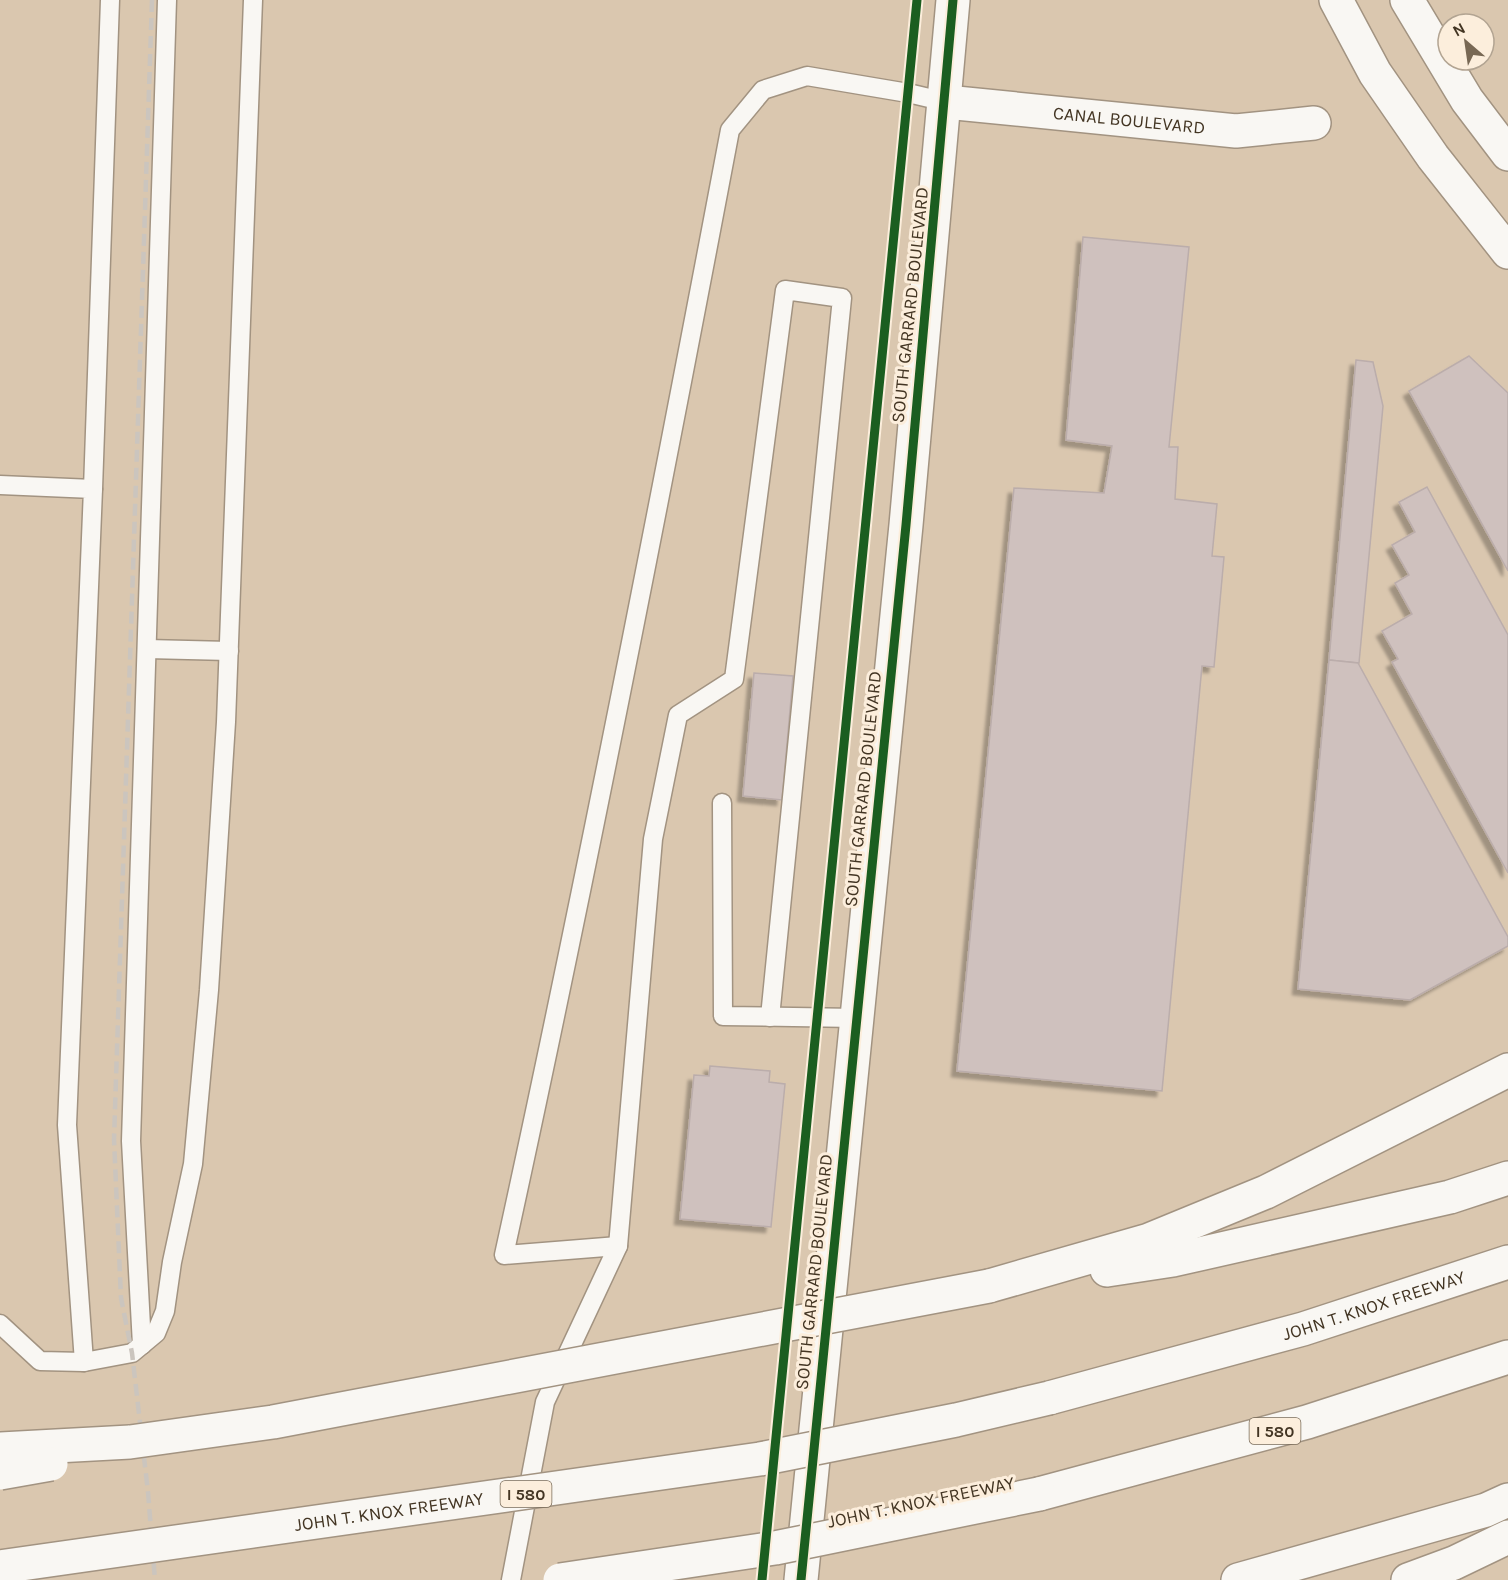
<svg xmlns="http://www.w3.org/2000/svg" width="1508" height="1580" font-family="Karla,sans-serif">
<defs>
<filter id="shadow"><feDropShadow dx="-5.5" dy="5.5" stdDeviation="1.5" flood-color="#0004"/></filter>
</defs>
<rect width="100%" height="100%" fill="#dac7af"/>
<g fill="#cfc1be" stroke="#bbadab" stroke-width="1.5" filter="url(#shadow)">
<path d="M1083 237 1189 247 1169 447H1178L1175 499 1217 504 1212 556 1224 557 1214 667 1202 666 1162 1091 957 1071 1014 488 1104 493 1112 446 1066 440Z"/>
<path d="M1469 356 1508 393V571L1409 391Z"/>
<path d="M1356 360 1373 362 1383 406 1359 663 1329 660Z"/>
<path d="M1427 487 1508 635V873L1392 662 1398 659 1382 631 1412 614 1395 583 1409 575 1392 545 1415 532 1399 502Z"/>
<path d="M1329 660 1358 663 1508 937V946L1410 1000 1298 989Z"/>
<path d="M754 673 793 676 782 800 743 796Z"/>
<path d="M710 1066 770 1071 769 1082 785 1084 771 1227 680 1219 694 1075 709 1076Z"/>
</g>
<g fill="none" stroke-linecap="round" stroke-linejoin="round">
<g stroke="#a29381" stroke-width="21">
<g id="service">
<path d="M0 485 93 489 67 1125 84 1362"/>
<path d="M93 489 110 0"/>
<path d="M147 649 229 651"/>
<path d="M722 803 723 1016 857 1018"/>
<path d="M618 1246 504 1255C586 881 659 506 730 130L763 90 807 76 908 93 946 102"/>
<path d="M0 1324 40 1361 84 1362 132 1353 156 1333 165 1311 172 1262 193 1164 209 990 226 722 253 0"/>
<path d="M142 1345 131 1141 167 0"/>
<path d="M511 1580 545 1402 618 1246 653 839 678 715 734 679 785 290 842 298 770 1017"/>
</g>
</g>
<g stroke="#a29381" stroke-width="36">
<g id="minor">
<path id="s1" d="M946 102 1236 131 1314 123"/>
</g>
</g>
<g stroke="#a29381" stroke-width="36">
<path id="tertiary" d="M801 1580 906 525 953 0"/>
</g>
<g stroke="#a29381" stroke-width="36">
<g id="trunk">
<path d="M1336 0 1375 73 1433 157 1508 252"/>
<path d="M1407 0 1467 100 1508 154"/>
</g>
</g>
<g stroke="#a29381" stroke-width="36">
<g id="motorway">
<path d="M1107 1270 1173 1260 1450 1197 1508 1178"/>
<path d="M989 1286 1149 1240 1266 1192 1508 1070"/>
<path id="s2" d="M1049 1398 1303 1329 1508 1262"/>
<path d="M1039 1494 1307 1422 1508 1357"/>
<path d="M1238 1580 1486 1510 1508 1500"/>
<path d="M1408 1580 1454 1563 1508 1537"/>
</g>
</g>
<use href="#service" stroke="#f9f7f3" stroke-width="18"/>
<use href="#minor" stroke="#f9f7f3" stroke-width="33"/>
<use href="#tertiary" stroke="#f9f7f3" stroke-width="33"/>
<use href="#trunk" stroke="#f9f7f3" stroke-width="33"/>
<use href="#motorway" stroke="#f9f7f3" stroke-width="33"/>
<path stroke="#cbc5be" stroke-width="4.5" stroke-dasharray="12 6" stroke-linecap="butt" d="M152 0 114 1139 121 1298 132 1353 148 1492 155 1580"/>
<g stroke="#a29381" stroke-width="36" stroke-linecap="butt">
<g id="motorway-bridge">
<path d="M0 1449 130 1442 273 1422 989 1286"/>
<path d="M0 1473 51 1464"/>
<path id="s3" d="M0 1567 760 1459 956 1420 1049 1398"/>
<path d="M560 1580 775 1548 1039 1494"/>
</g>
</g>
<use href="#motorway-bridge" stroke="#f9f7f3" stroke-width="33"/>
<g stroke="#fceedc" stroke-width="13">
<g id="cycleway">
<path d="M762 1580 917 0"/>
<path d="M801 1580 906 525 953 0"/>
</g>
</g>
<use href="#cycleway" stroke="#1b5e20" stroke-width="9"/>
</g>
<g text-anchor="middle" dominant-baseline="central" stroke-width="6" stroke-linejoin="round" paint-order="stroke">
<g fill="#fceedc" stroke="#7a6c5a" stroke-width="1.5">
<rect x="1249.5" y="1418" width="51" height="26" rx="4.5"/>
<rect x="500.5" y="1481" width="51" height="26" rx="4.5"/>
</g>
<g font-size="16" font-weight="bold" fill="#433523">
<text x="1275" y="1431">I 580</text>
<text x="526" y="1494">I 580</text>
</g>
<g font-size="18" fill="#433523" stroke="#fceedc">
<text stroke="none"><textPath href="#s1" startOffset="184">CANAL BOULEVARD</textPath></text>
<text transform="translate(910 305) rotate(-84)">SOUTH GARRARD BOULEVARD</text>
<text transform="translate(863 789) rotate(-84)">SOUTH GARRARD BOULEVARD</text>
<text transform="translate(814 1272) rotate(-84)">SOUTH GARRARD BOULEVARD</text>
<text stroke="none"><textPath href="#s2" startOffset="338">JOHN T. KNOX FREEWAY</textPath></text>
<text transform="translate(921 1502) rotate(-12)">JOHN T. KNOX FREEWAY</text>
<text stroke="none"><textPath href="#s3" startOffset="393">JOHN T. KNOX FREEWAY</textPath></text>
</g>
</g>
<g transform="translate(1466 42) rotate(331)"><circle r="28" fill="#fceedc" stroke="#b2a492" stroke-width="1.5"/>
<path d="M0-4.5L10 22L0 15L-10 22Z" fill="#786854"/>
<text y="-9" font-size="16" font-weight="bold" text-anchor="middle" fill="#433523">N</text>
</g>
</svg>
